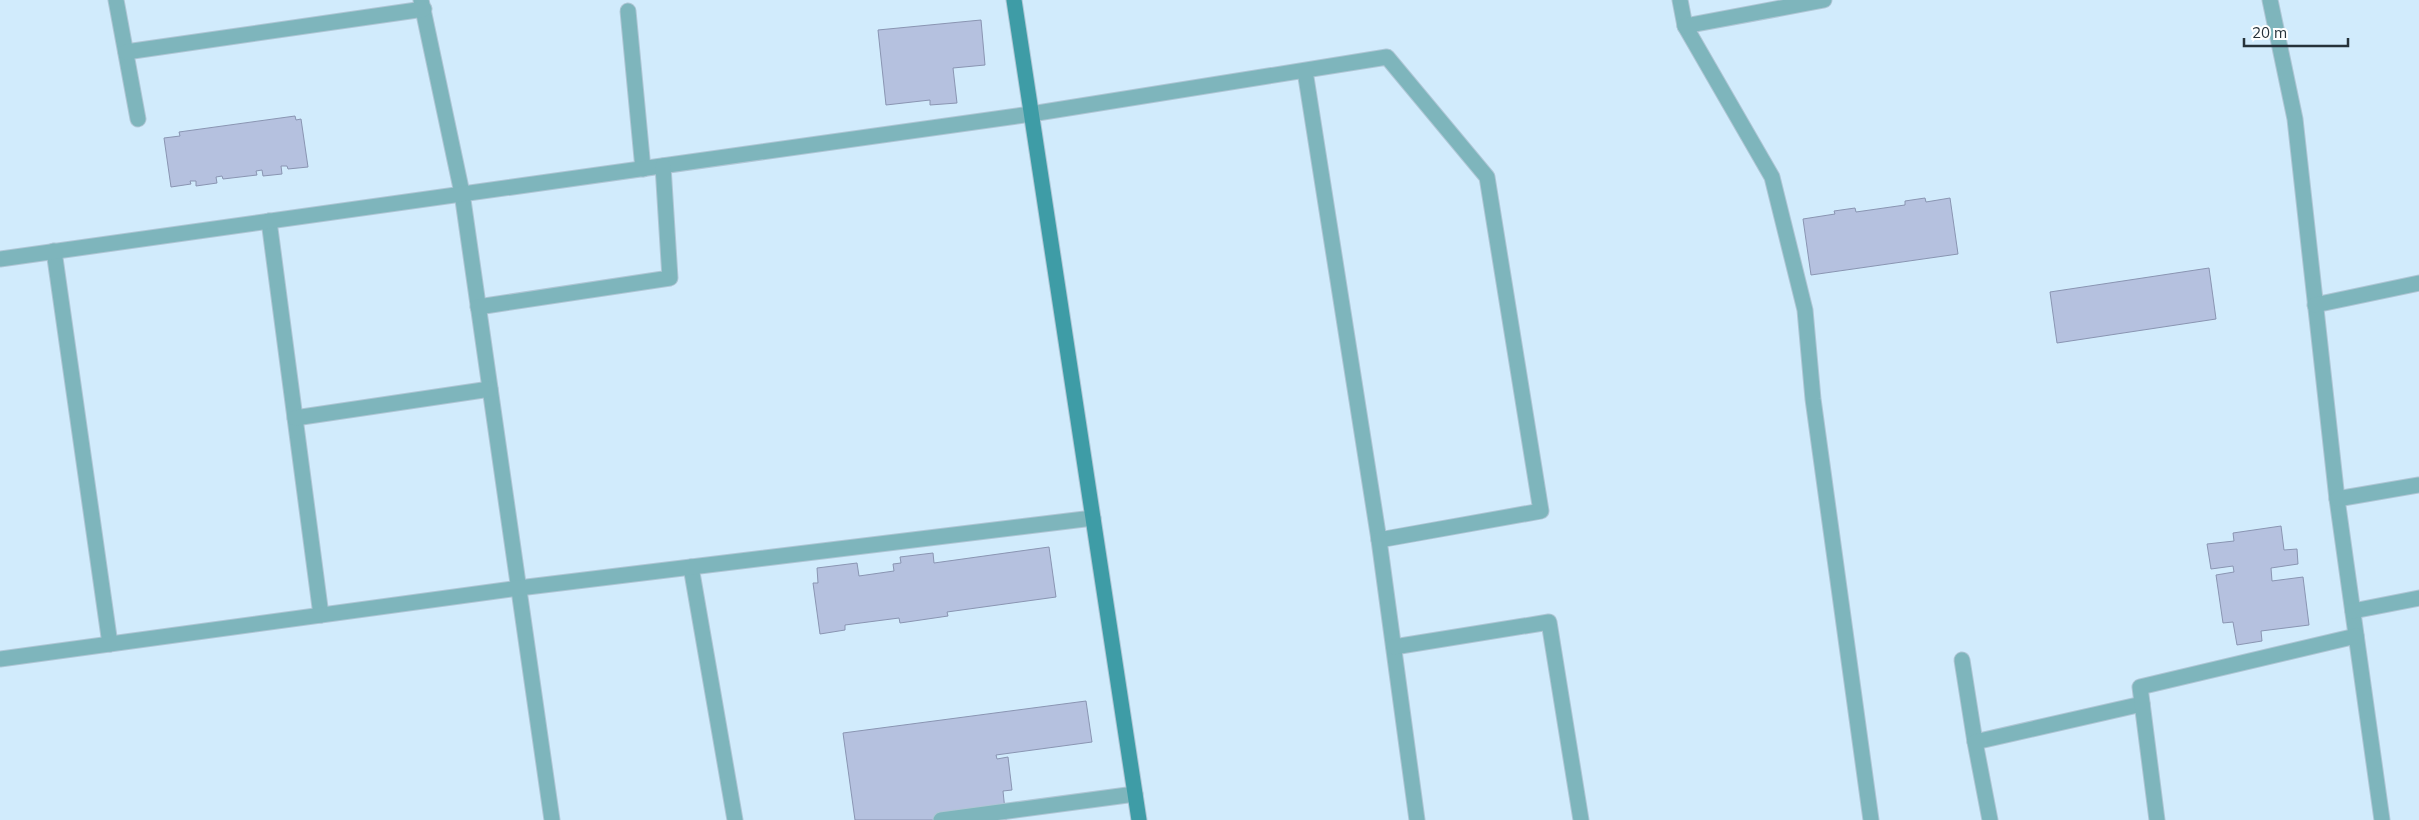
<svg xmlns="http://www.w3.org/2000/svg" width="2419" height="820" font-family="Mulish,sans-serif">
<rect width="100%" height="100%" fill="#d1ebfc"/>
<g fill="#b5c1df" stroke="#8a95b2">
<path d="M981 20 985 65 953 68 957 103 930 105V100L886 105 878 30Z"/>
<path d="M295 116 296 120 301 119 308 167 288 169 287 166H281L282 174 263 176 262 170 256 171 257 175 223 179 222 176 216 177 217 183 196 186V181H190L191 184 171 187 164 138 180 136 179 132Z"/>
<path d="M1925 198 1926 202 1950 198 1958 254 1811 275 1803 219 1835 214 1834 211 1855 208 1856 212 1905 205V201Z"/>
<path d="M2209 268 2216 319 2057 343 2050 292Z"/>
<path d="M2281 526 2284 550 2297 549 2298 564 2271 568 2272 581 2303 577 2309 625 2261 631 2262 641 2237 645 2233 622 2223 623 2216 575 2234 572 2233 566 2211 569 2207 544 2234 541 2233 533Z"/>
<path d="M1049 547 1056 597 947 612 948 616 900 623 899 618 845 625V630L820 634 813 583H818L817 568 857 563 859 576 894 571 893 564 901 563 900 557 933 553 934 563Z"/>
<path d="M1086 701 1092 742 996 755 997 759 1008 757 1012 790 1003 791 1006 820H855L843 733Z"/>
</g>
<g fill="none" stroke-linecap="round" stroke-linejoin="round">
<g stroke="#afc6d5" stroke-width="17">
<g id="street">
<path d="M116 0 138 119"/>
<path d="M421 0 462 193 552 820"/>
<path d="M1680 0 1685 26 1772 177 1805 310 1813 399 1871 820"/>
<path d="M2270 0 2295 119 2337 499 2382 820"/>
<path d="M628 11 643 169"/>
<path d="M1685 26 1824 0"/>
<path d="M126 52 424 9"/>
<path d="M269 221 321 615"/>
<path d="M54 251 110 644"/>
<path d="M0 259 1031 114 1387 57 1487 177 1541 511 1379 540 1305 71"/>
<path d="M2315 305 2419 283"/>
<path d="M478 307 670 278 663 166"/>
<path d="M295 418 490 389"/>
<path d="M2337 499 2419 485"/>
<path d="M1379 540 1417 820"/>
<path d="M691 567 735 820"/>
<path d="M2353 611 2419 598"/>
<path d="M1394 647 1549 622 1581 820"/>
<path d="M0 659 519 588 1093 518"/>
<path d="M1962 660 1975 742"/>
<path d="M941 820 1135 794"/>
<path d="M1990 820 1975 742 2142 704"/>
<path d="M2157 820 2140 687 2356 636"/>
</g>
</g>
<g stroke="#afc6d5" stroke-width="17">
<path id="secondary" d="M1014 0 1139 820"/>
</g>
<use href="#street" stroke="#7eb5bc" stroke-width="15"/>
<use href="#secondary" stroke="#3e9ca6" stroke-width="15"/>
</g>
<path d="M2244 38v8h104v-8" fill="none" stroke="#26323a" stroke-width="2.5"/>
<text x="2252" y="38" font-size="15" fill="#26323a" stroke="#ffffff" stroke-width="4" paint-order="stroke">20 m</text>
</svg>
